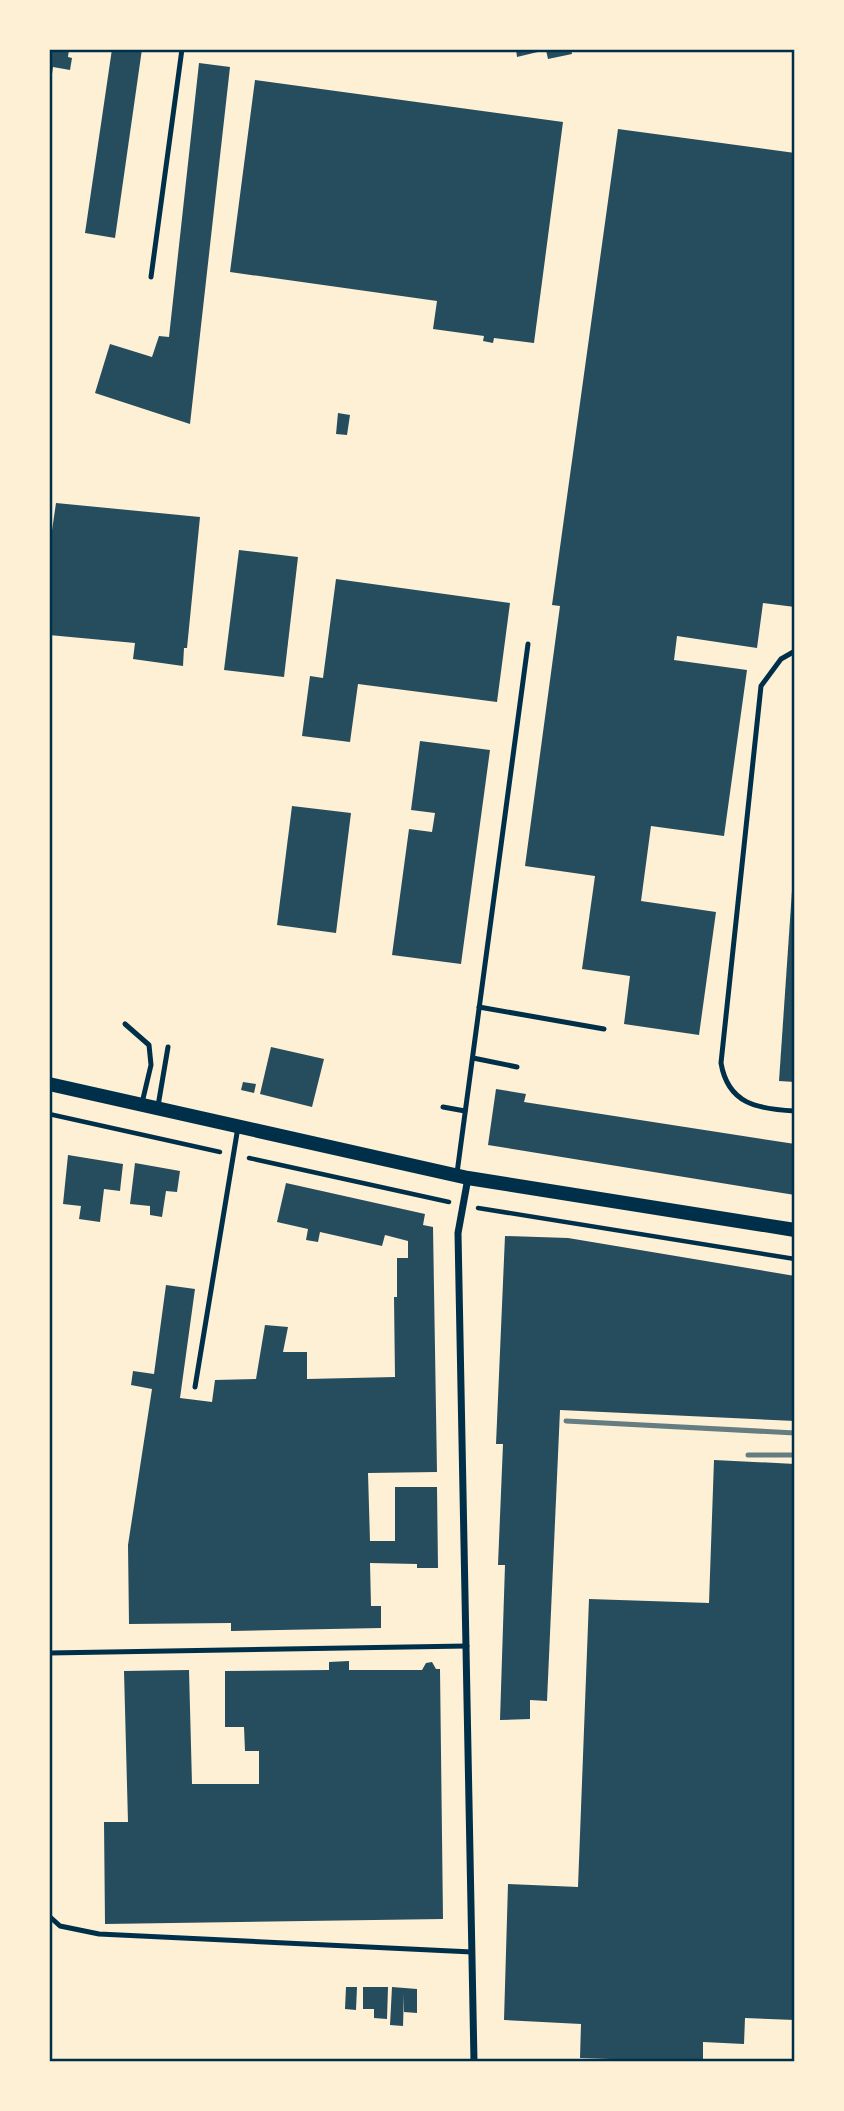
<svg xmlns="http://www.w3.org/2000/svg" width="844" height="2111" font-family="'Noto Sans',sans-serif">
<rect width="100%" height="100%" fill="#fdf0d5"/>
<g fill="#264d5e">
<path d="M51 49H69L68 57 72 58 70 70 53 67 51 81Z"/>
<path d="M112 49H142L115 238 85 233Z"/>
<path d="M516 49H571L572 54 548 59 546 50 517 57Z"/>
<path d="M199 63 230 67 190 424 95 393 110 344 152 357 159 336 169 337Z"/>
<path d="M255 80 563 122 534 343 494 338 493 343 483 341 484 336 433 329 437 301 230 272Z"/>
<path d="M618 129 795 153V607L763 603 757 648 677 636 674 660 747 670 724 836 651 826 641 901 716 912 699 1035 624 1024 630 976 582 969 595 876 525 866 560 606 552 605Z"/>
<path d="M338 413 350 415 347 435 336 434Z"/>
<path d="M56 503 200 517 187 648H184L183 666 133 659 135 643 49 635V551Z"/>
<path d="M239 550 298 557 284 677 224 670Z"/>
<path d="M336 579 510 603 497 702 358 684 350 742 302 736 310 676 323 678Z"/>
<path d="M420 741 490 750 461 964 392 955 409 829 432 832 435 813 411 810Z"/>
<path d="M292 806 351 813 336 933 277 925Z"/>
<path d="M793 876H795V1082L779 1081Z"/>
<path d="M271 1047 324 1059 312 1107 260 1094Z"/>
<path d="M243 1082 256 1084 254 1093 241 1090Z"/>
<path d="M496 1089 526 1094 524 1102 795 1144V1195L488 1145Z"/>
<path d="M68 1155 123 1164 120 1191 104 1189 100 1222 79 1219 81 1206 63 1204Z"/>
<path d="M135 1163 180 1171 177 1192 166 1191 162 1217 150 1215V1206L130 1204Z"/>
<path d="M286 1183 425 1214 423 1225 433 1227 437 1472 368 1473 370 1541H395V1487H437L438 1568H417V1564L370 1563 371 1606H381V1628L231 1631V1623L129 1624 128 1545 152 1389 131 1385 133 1371 154 1374 166 1285 195 1289 180 1398 212 1402 215 1380 256 1379 265 1325 288 1327 283 1352H307V1379L395 1377 394 1297H397V1258H408V1241L385 1235 382 1246 320 1232 318 1242 306 1240 308 1229 277 1222Z"/>
<path d="M505 1236 568 1238 795 1276V1421L560 1410 547 1701 530 1700V1719L500 1720 505 1565H498L503 1444H496Z"/>
<path d="M714 1460 795 1464V2020L745 2018 744 2044 703 2042V2062L580 2058 581 2024 504 2020 508 1884 578 1887 589 1599 709 1603Z"/>
<path d="M349 1661V1670H422L426 1663 432 1662 436 1669H440L443 1919 105 1924 104 1822H128L124 1671 189 1670 192 1784H259V1751H245L244 1727H225V1671L329 1670V1662Z"/>
<path d="M346 1987H357L356 2010 345 2009Z"/>
<path d="M363 1987H388L387 2019 374 2018V2009H363Z"/>
<path d="M392 1987 417 1989V2013L404 2012V1994L403 2026 390 2025Z"/>
</g>
<g fill="none" stroke-linecap="round" stroke-linejoin="round">
<g stroke="#003049" stroke-width="4.5">
<path d="M49 1114 220 1152"/>
<path d="M249 1158 449 1202"/>
<path d="M478 1208 795 1259"/>
</g>
<g stroke="#003049" stroke-width="5">
<path d="M151 277 182 49"/>
<path d="M795 651 781 659 761 686 721 1063C728 1104 757 1109 795 1111"/>
<path d="M479 1007 604 1029"/>
<path d="M125 1024 149 1045 151 1065 142 1103"/>
<path d="M473 1058 517 1067"/>
<path d="M158 1106 168 1047"/>
<path d="M443 1107 465 1111"/>
<path d="M457 1173 528 644"/>
<path d="M195 1387 238 1127"/>
<path d="M49 1653 467 1646"/>
<path d="M49 1916 60 1926 99 1934 472 1952"/>
</g>
<path stroke="#003049" stroke-width="7" d="M468 1178 458 1233 474 2062"/>
<path stroke="#003049" stroke-width="14" d="M49 1084 468 1178 795 1230"/>
<g stroke="#657d81" stroke-width="5">
<path d="M566 1421 795 1433"/>
<path d="M748 1455H795"/>
</g>
</g>
<rect width="844" height="2111" fill="none" stroke="#fdf0d5" stroke-width="102"/>
<rect x="51" y="51" width="742" height="2009" fill="none" stroke="#003049" stroke-width="2.5"/>
</svg>
